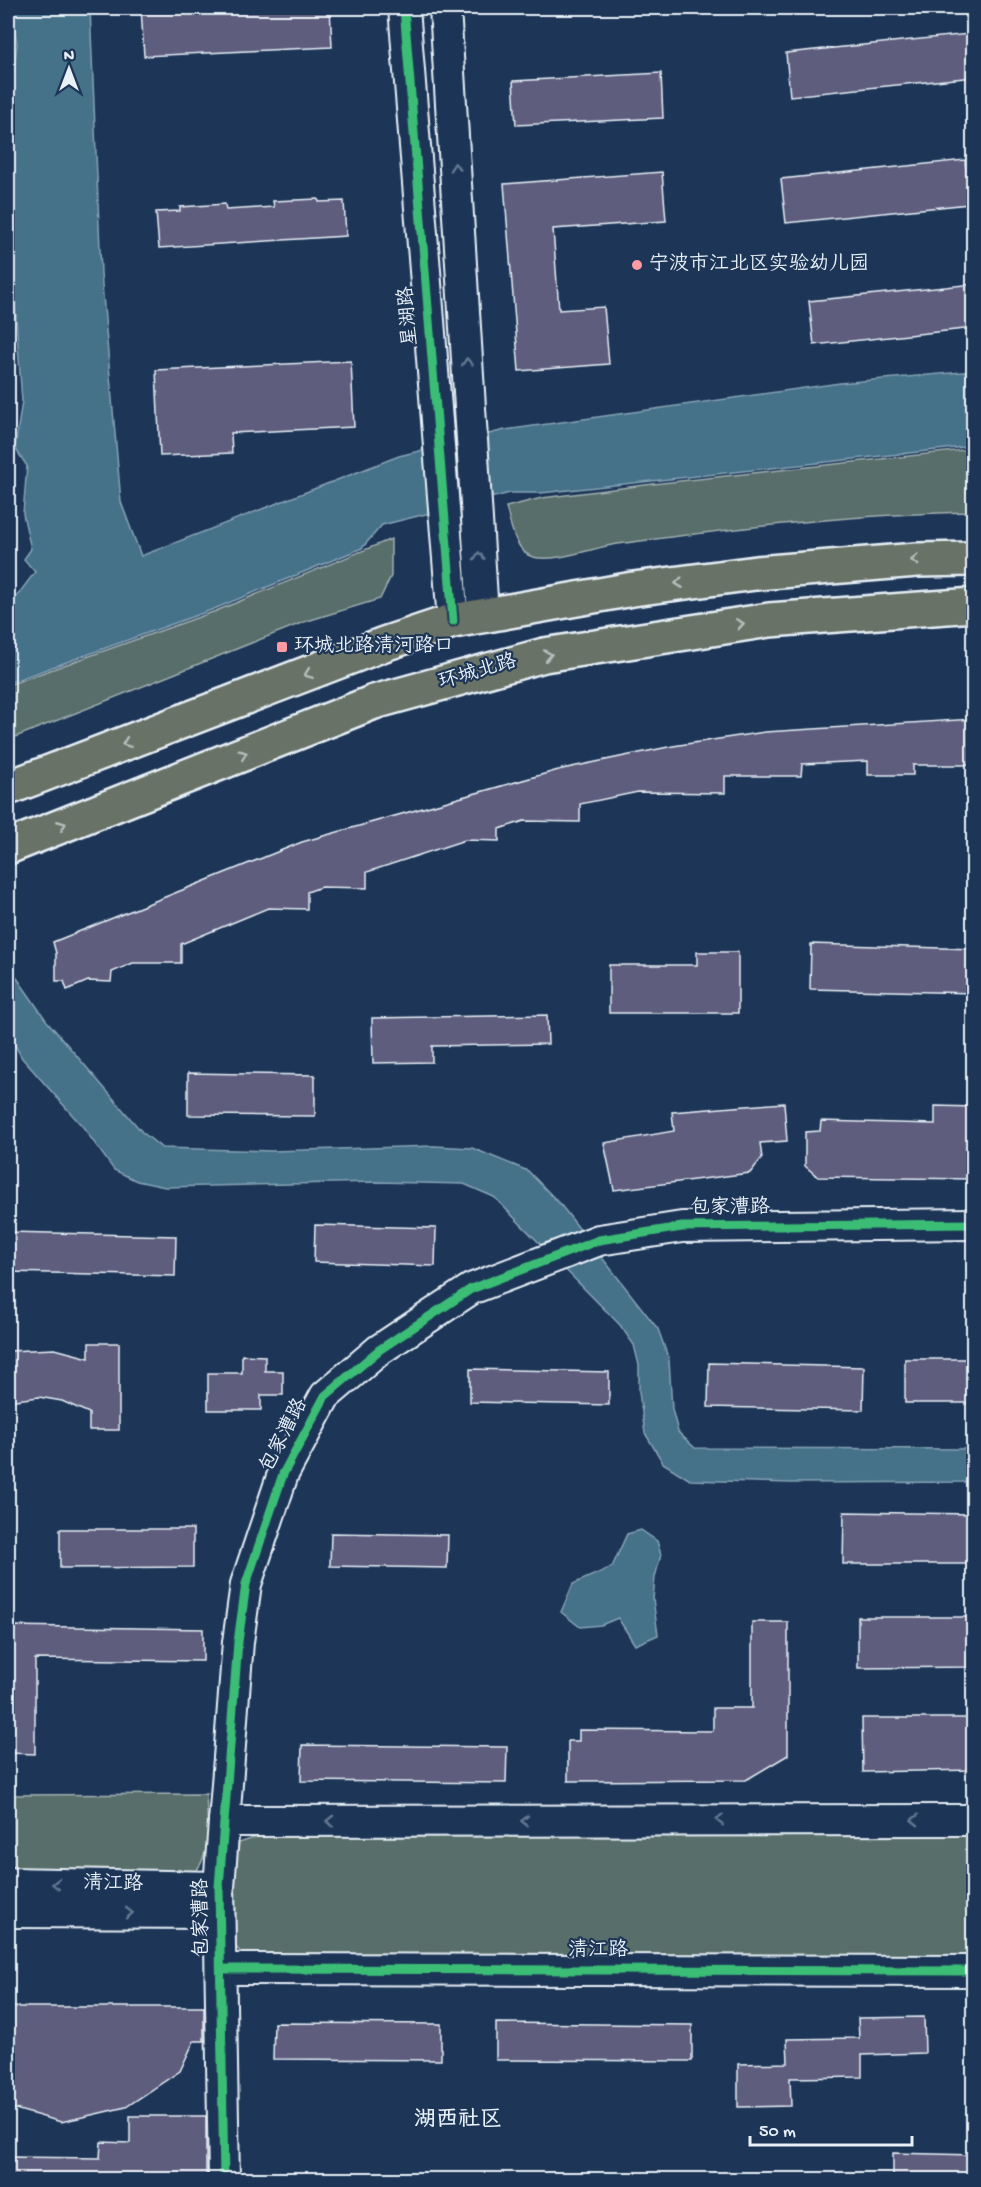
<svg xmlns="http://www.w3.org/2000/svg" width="981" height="2187" font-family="'Gochi Hand','LXGW WenKai TC',sans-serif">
<rect width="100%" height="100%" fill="#1d3557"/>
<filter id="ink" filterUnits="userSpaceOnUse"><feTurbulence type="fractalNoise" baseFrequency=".0167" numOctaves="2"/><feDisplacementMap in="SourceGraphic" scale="12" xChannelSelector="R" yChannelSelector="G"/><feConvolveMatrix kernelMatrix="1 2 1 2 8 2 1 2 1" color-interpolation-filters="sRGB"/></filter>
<g filter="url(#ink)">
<g fill="#586e6a" stroke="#a0b0b1" stroke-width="1.5">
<path d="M973 449V512C855 514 736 528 618 544 594 547 556 563 533 557 515 552 510 522 506 507L542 498 653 484Z"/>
<path d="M391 539V576L380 599 304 622 8 740V685L216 611Z"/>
<path d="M206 1794C207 1825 214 1854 191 1877L8 1876V1795Z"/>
<path d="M973 1831V1961H248L236 1947 235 1860 239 1843 263 1835Z"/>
</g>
<g fill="#457189" stroke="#86a4b5" stroke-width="1.5">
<path d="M11 8H90L101 273 121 502 141 556 399 456 505 430 840 383 973 371V446L541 493H510L382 525 362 548 214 609 8 683V604H11L35 572 24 559 31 549 23 514 27 466 15 448 22 401 11 248 8 237V114L17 44Z"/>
<path d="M8 965 46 1020 142 1132 162 1148 272 1151 434 1146 472 1148 528 1171 560 1204 658 1329 669 1360 672 1409 678 1432 695 1448 973 1449V1482L791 1483 690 1480 663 1463 645 1433 639 1392V1365L634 1345 620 1325 494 1197 464 1184 377 1182 165 1187 137 1181 114 1170 83 1127 22 1058 8 1032Z"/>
<path d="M641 1530 657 1541 661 1555 655 1577 653 1599 658 1635 635 1645 618 1618 601 1625 580 1627 561 1612 573 1584 612 1567 627 1534Z"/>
</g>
<g fill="#5e5d7e" stroke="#e8f1f8" stroke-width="1.5">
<path d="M141 8H330L332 47 144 56Z"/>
<path d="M969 34 974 77 790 96 786 53Z"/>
<path d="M661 73 663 118 516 125 513 81Z"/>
<path d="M965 160 969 204 786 223 781 179Z"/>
<path d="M662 172 666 221 553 229 559 310 604 307 609 364 519 371 504 184Z"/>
<path d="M318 199 319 202 344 201 346 236 159 248 156 212 180 211V207L225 204 226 210 274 207 273 201Z"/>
<path d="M974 284V328L814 345 809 301Z"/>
<path d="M351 361 354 427 231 433 232 453 160 456 156 370Z"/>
<path d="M974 719V765H913V775H868V761L802 764 801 776H725V793L638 792 580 804V822L524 821 499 829V841L465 840 367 872V888L321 887 307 892V909L268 908 181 944V963H133L112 972 111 982 88 981 67 990 64 981H56V953L53 942 302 842 562 769 673 746 765 732Z"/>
<path d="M811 944 974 949V993L810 989Z"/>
<path d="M697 952H738V1013H609V965H697Z"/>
<path d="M547 1015 548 1044 432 1046V1062L373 1063 372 1018Z"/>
<path d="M188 1073 315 1075V1116L188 1115Z"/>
<path d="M784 1103 787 1141 760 1143 762 1158 750 1173 614 1190 604 1143 674 1131 672 1112Z"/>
<path d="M935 1106 974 1107V1179L818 1177 805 1166V1132L820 1131 821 1121 935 1124Z"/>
<path d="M315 1225 436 1228 435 1266 314 1262Z"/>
<path d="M8 1232 176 1236 175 1276 8 1272Z"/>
<path d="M89 1343H119V1430H89V1413L62 1401 39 1397 8 1401V1351L55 1349 89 1358Z"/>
<path d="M242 1355 265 1356V1371H283V1395H261V1410H208V1373H242Z"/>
<rect x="905" y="1359" width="69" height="44"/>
<path d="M709 1363 864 1367 863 1410 708 1407Z"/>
<path d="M470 1369 609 1372V1405L470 1402Z"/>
<path d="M844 1512 974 1514V1564H843Z"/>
<path d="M60 1529H193V1567L60 1568Z"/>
<path d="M331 1533 448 1535 447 1568 330 1566Z"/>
<path d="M858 1617H974V1667L858 1668Z"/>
<path d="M752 1622H788V1755L746 1780 568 1781V1741H579V1730L713 1731V1708H752Z"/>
<path d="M8 1626 203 1629V1661L35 1659V1754L8 1753Z"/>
<path d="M862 1718H974V1770L863 1772Z"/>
<path d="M302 1745 507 1747 506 1783 301 1781Z"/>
<path d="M8 2007H204V2041H194L180 2071 126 2107 61 2122 8 2107Z"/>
<path d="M924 2017 925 2053 862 2055V2077L790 2078 791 2106 738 2107V2064L788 2063 787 2039 859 2038 858 2018Z"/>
<path d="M274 2023 441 2024V2060L273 2059Z"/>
<path d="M496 2023 692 2025V2061L496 2060Z"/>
<path d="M130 2116H206V2180H8V2157L100 2158 101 2142 130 2143Z"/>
<path d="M893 2153 974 2155V2180H893Z"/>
</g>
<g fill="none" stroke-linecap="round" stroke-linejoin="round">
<g stroke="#e8f1f8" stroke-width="34">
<g id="tertiary">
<path d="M404 8 453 621"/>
<path d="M445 8 483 615"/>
<path d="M224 1821 974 1820"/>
<path d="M8 1883 219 1887"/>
<path d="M8 1912 219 1913"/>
<path d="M222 1969 974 1971"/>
<path d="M224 2180 219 1887 238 1642 246 1584 283 1474 325 1396 379 1350 471 1289 599 1240 682 1227 974 1224"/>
</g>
</g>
<g stroke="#e8f1f8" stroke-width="38">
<g id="primary">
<path d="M8 788 384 644 453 621 633 589 756 573 917 560 974 559"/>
<path d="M8 847 374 702 544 655 769 620 974 605"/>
</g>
</g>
<use href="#tertiary" stroke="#1d3557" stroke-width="30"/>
<use href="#primary" stroke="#697266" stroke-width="33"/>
<g stroke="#1d3557" stroke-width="13">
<g id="cycleway">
<path d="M404 8 453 621"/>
<path d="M222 1969 974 1971"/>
<path d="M224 2180 219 1887 238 1642 246 1584 283 1474 325 1396 379 1350 471 1289 599 1240 682 1227 974 1224"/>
</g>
</g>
<use href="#cycleway" stroke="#3abd76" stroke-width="9"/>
</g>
<defs><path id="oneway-chevron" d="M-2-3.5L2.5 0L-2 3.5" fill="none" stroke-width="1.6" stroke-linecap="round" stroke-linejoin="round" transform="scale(1.5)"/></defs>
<g stroke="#64778f">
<use href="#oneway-chevron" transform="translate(455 167) rotate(-94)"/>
<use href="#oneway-chevron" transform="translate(467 362) rotate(-94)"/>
<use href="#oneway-chevron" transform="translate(479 556) rotate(-94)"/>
<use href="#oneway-chevron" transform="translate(720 1820) rotate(180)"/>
<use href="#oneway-chevron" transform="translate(915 1820) rotate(180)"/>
<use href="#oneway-chevron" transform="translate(330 1821) rotate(180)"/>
<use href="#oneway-chevron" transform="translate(525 1821) rotate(180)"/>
<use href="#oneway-chevron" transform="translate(56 1884) rotate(-179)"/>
<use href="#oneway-chevron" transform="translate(129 1913)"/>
</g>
<g stroke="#b5bebe">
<use href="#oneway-chevron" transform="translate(915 560) rotate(177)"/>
<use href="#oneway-chevron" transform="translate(679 583) rotate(173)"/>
<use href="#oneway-chevron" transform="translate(740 624) rotate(-9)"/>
<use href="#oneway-chevron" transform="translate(548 655) rotate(-11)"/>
<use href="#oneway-chevron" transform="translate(308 674) rotate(159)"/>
<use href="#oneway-chevron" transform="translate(126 743) rotate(159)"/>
<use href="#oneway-chevron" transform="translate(243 754) rotate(-22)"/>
<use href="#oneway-chevron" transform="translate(62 825) rotate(-22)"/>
</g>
</g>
<g fill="#ff9aa2" stroke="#1d3557" stroke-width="2">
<circle cx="637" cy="265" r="6"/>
<rect x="276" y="641" width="12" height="12" rx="3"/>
</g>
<g text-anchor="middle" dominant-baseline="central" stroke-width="4.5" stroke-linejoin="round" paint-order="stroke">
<g font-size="20" fill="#e8f1f8" stroke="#1d3557" text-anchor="start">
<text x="649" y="265">宁波市江北区实验幼儿园</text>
<text x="294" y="647">环城北路清河路口</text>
</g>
<g font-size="20" fill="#e8f1f8" stroke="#1d3557">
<text transform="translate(410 316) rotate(-95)">星湖路</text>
<text transform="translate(478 673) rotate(-16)">环城北路</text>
<text transform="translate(730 1209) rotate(-1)">包家漕路</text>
<text transform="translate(285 1436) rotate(-63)">包家漕路</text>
<text transform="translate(113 1885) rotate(1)">清江路</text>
<text transform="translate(203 1918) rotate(-91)">包家漕路</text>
<text x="598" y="1951">清江路</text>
</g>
<g font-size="22" font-weight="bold" fill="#e8f1f8" stroke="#1d3557">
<text x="458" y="2121">湖西社区</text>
</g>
</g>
<rect width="981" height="2187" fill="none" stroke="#1d3557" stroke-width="30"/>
<rect x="15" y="15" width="951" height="2157" fill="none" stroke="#e8f1f8" stroke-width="2" filter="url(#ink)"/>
<g transform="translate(69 69)" stroke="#1d3557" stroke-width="4.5" paint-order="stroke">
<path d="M0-4.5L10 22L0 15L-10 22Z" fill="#e8f1f8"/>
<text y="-9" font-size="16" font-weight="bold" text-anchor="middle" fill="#e8f1f8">N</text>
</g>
<path d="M750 2136v9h162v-9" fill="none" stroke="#e8f1f8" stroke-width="3"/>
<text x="759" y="2136" font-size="18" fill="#e8f1f8" stroke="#1d3557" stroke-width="4.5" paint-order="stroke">50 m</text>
</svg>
